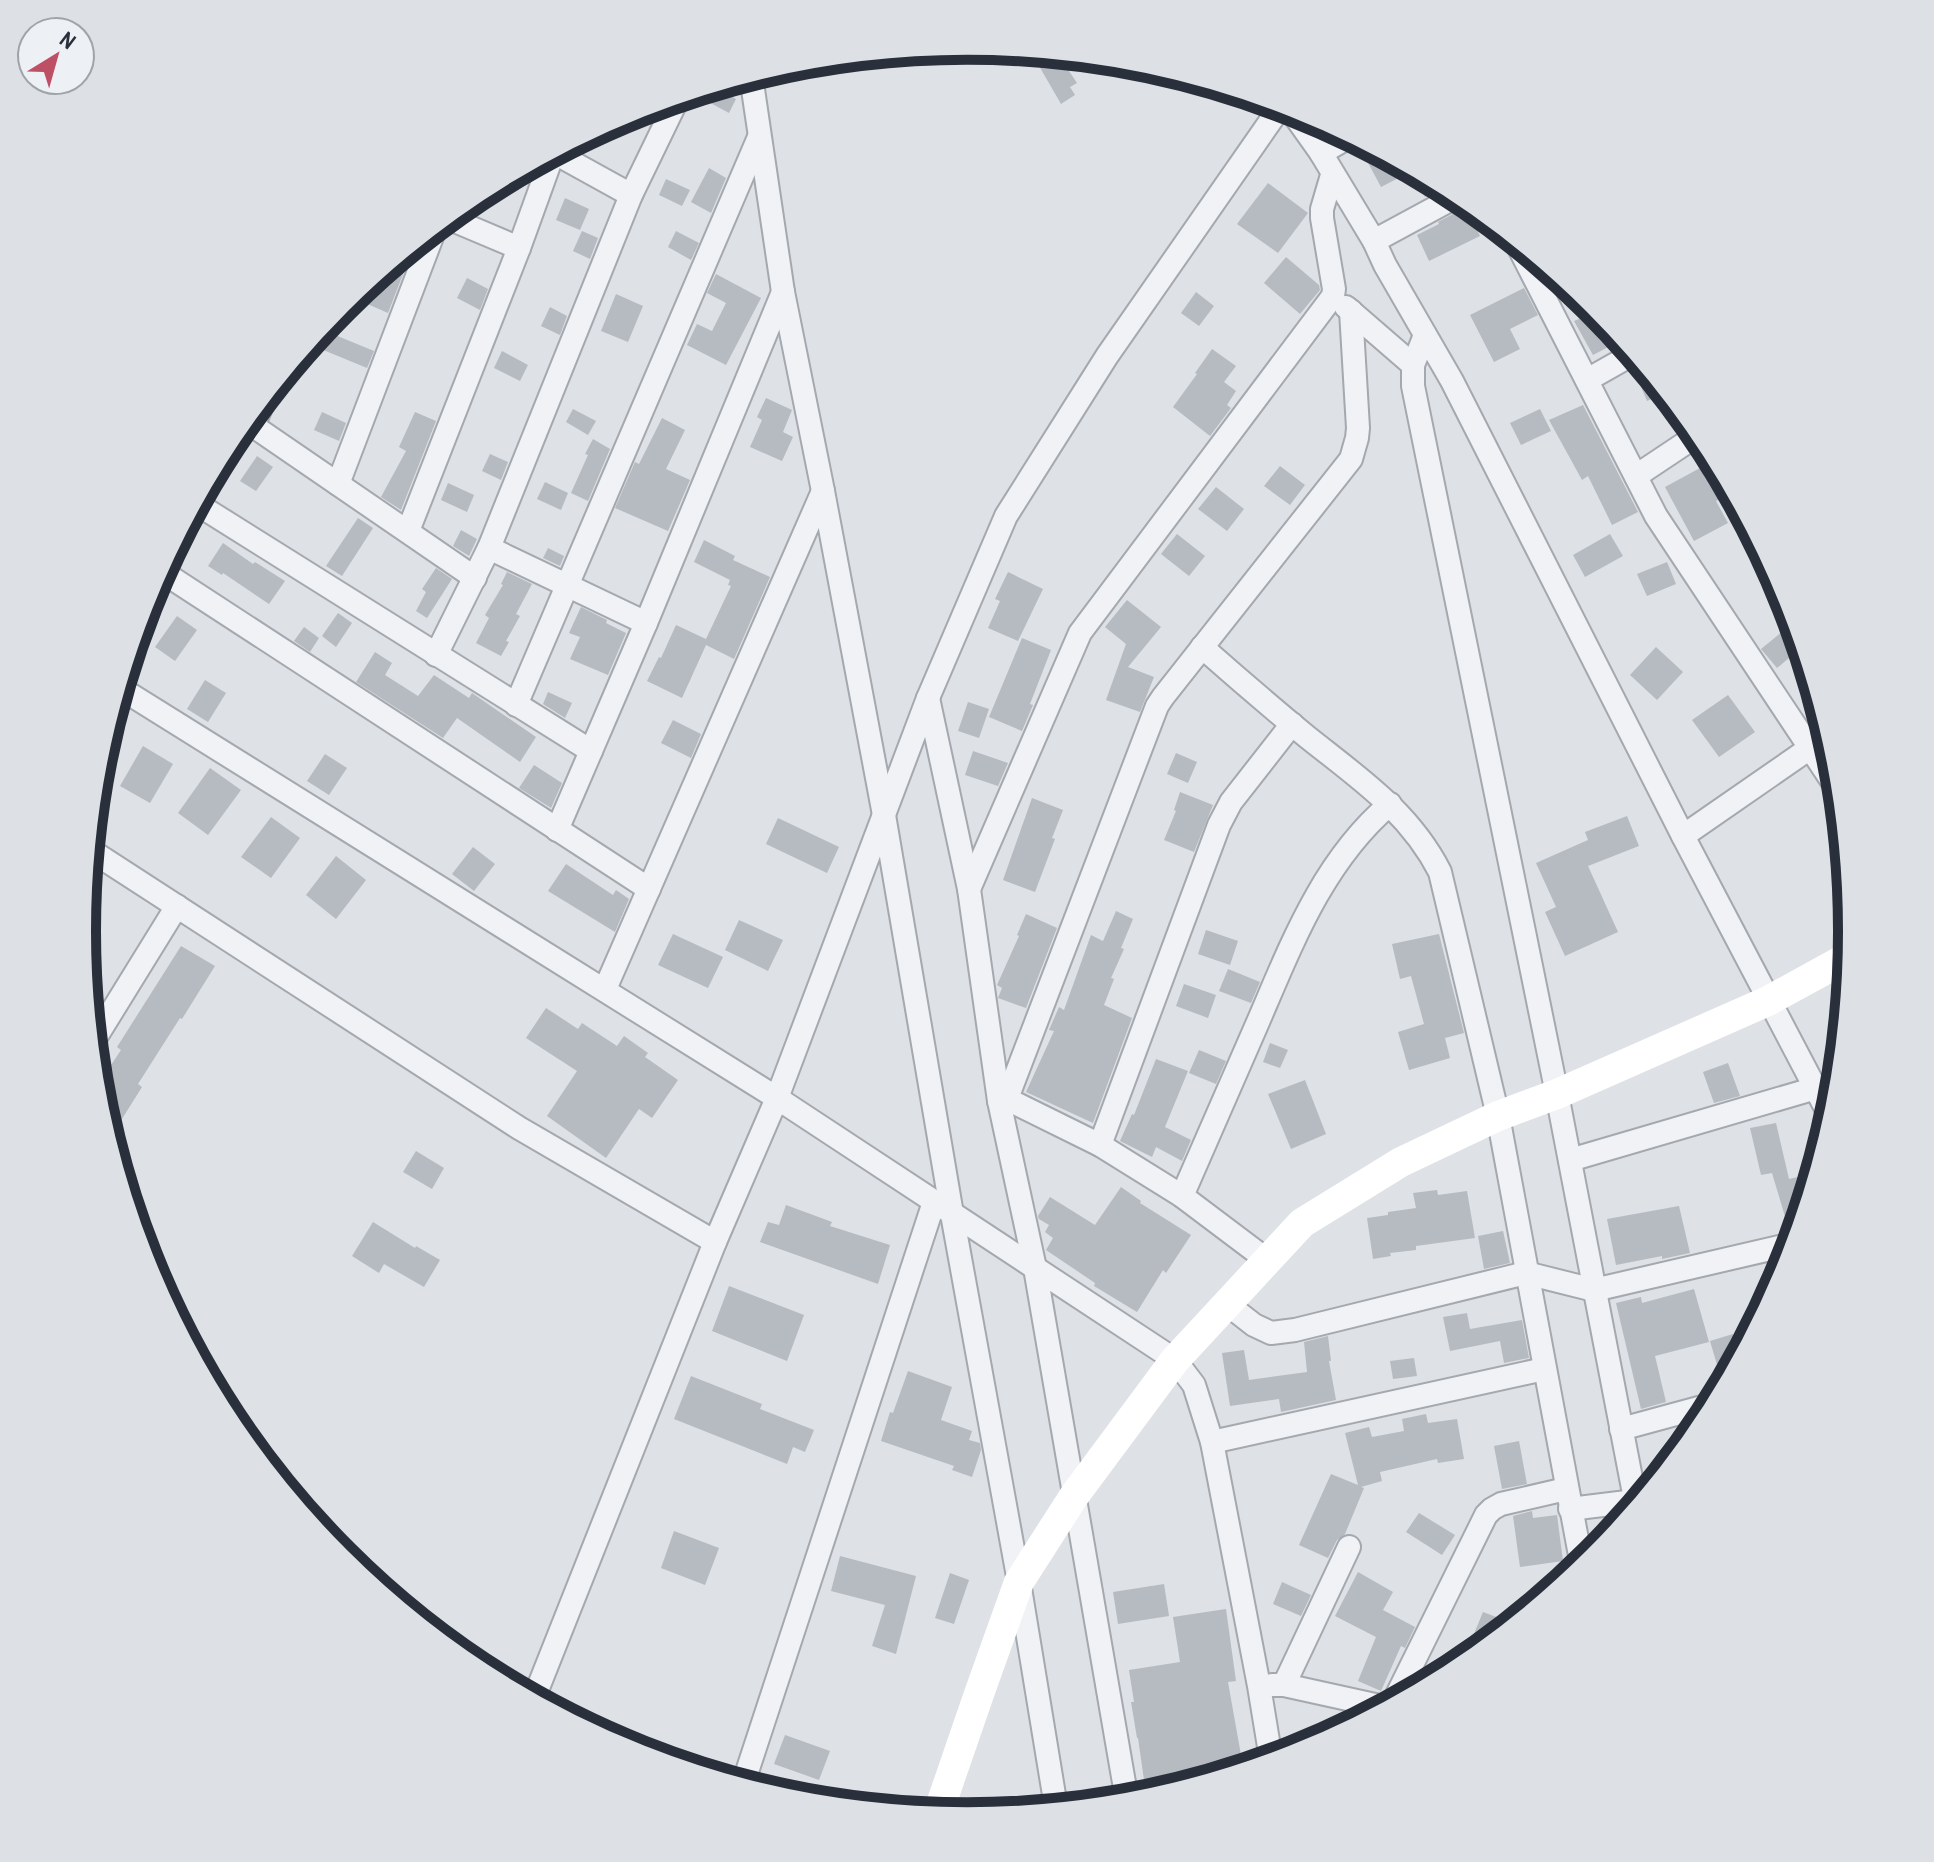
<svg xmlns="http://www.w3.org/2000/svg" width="1934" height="1862" font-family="'Archivo Narrow',sans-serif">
<rect width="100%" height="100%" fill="#dee1e6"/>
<g fill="#b6bbc2">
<path d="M1031 52 1063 55 1072 69 1069 71 1077 83 1070 87 1075 95 1061 104Z"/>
<path d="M714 87 736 99 729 113 703 99 708 89Z"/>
<path d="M1361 143 1413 171 1444 187 1425 197 1412 171 1381 187 1359 146Z"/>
<path d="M709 168 726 178 711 213 691 202Z"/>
<path d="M666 179 690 190 682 206 659 195Z"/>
<path d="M1268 183 1308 213 1278 253 1237 224Z"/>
<path d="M565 198 589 209 580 230 556 220Z"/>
<path d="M1466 207 1480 236 1429 261 1417 235 1439 224 1438 222Z"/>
<path d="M582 231 598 238 590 259 573 251Z"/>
<path d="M676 231 699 243 691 260 668 247Z"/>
<path d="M1286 257 1319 285 1320 290 1300 314 1264 283Z"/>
<path d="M392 263 405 269 388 313 365 303 375 277Z"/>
<path d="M716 274 761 298 726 365 687 345 697 324 712 331 726 303 707 293Z"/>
<path d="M1555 274 1593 306 1601 315 1616 343 1593 355 1574 321 1579 319Z"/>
<path d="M467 278 488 289 480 310 457 298Z"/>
<path d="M1524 288 1538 315 1510 329 1520 349 1494 362 1470 315Z"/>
<path d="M1196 292 1214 306 1199 326 1181 313Z"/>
<path d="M616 294 643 306 628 342 601 331Z"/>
<path d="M550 307 567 316 560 335 541 326Z"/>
<path d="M323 330 374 351 367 368 316 347Z"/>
<path d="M1212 349 1236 366 1224 382 1236 391 1227 405 1231 408 1210 436 1173 407 1197 374 1195 373Z"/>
<path d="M502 351 528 365 520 381 494 368Z"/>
<path d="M1642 365 1657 383 1665 393 1647 401 1634 370Z"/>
<path d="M766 398 792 410 783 432 793 437 782 461 750 447 762 420 757 417Z"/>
<path d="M1583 405 1638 512 1612 525 1588 476 1582 480 1549 420Z"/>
<path d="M573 409 596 421 588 435 566 422Z"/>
<path d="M1540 409 1551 431 1521 445 1510 423Z"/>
<path d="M322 412 346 423 339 441 314 430Z"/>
<path d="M415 412 436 421 401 510 381 497 406 451 399 447Z"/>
<path d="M662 418 685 430 666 469 690 480 668 531 615 508 635 462 639 464Z"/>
<path d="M593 439 610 449 588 501 571 493 588 455 585 454Z"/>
<path d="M490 454 508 462 501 480 482 471Z"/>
<path d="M257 456 273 467 256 491 240 481Z"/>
<path d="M1280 466 1305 485 1290 505 1264 486Z"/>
<path d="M1700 468 1706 480 1720 472 1732 493 1716 501 1728 523 1694 541 1665 487Z"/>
<path d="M545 482 568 493 561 510 537 499Z"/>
<path d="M448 483 474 495 467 512 441 500Z"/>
<path d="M1216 487 1244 509 1227 531 1198 509Z"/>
<path d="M358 518 373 528 342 576 326 566Z"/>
<path d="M461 530 477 539 469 556 453 546Z"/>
<path d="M1177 534 1205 556 1189 576 1161 554Z"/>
<path d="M1610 534 1623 556 1585 577 1573 555Z"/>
<path d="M704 540 735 556 733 560 770 577 734 659 706 645 682 698 647 681 659 657 661 658 676 625 706 639 731 586 728 585 730 580 694 562Z"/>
<path d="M223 543 253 564 255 562 285 581 269 604 223 573 222 575 208 566Z"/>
<path d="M548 548 564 556 560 566 543 558Z"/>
<path d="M1667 562 1676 584 1647 596 1637 574Z"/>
<path d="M436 568 452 579 427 618 416 611 426 592 422 589Z"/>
<path d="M507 572 532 584 516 614 520 616 506 641 509 642 501 656 476 643 489 618 485 615 503 585 501 584Z"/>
<path d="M1008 572 1043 589 1018 641 988 628 1000 601 995 599Z"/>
<path d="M1127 600 1161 627 1128 667 1154 677 1140 712 1106 700 1126 644 1105 627Z"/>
<path d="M581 607 607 620 606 623 626 633 608 675 570 659 580 637 569 633Z"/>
<path d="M338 613 352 623 336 647 322 636Z"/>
<path d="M177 616 197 630 175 661 155 647Z"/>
<path d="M1794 622 1801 648 1777 668 1761 649Z"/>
<path d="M304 627 319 638 310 652 294 641Z"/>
<path d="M1022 638 1051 650 1030 704 1033 705 1022 731 989 717Z"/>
<path d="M1656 647 1683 672 1657 700 1630 675Z"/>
<path d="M375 652 392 663 385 675 418 696 434 675 469 698 472 693 536 737 520 762 457 718 443 738 356 682Z"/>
<path d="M205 680 226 693 208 722 187 709Z"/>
<path d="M548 692 572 703 565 718 543 704Z"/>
<path d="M1728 695 1755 732 1719 757 1692 720Z"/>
<path d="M968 702 989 709 979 738 958 731Z"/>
<path d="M673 720 701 734 691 758 661 743Z"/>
<path d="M143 746 173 764 150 803 120 786Z"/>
<path d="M973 751 1008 763 998 786 965 775Z"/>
<path d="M1176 753 1197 762 1188 783 1167 774Z"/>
<path d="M325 754 347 768 329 795 307 781Z"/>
<path d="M534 765 562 783 551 808 519 788Z"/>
<path d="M210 768 241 790 208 835 178 813Z"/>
<path d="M1180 792 1213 805 1194 852 1164 840 1176 811 1174 810Z"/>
<path d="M1032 798 1063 810 1052 838 1055 839 1035 892 1003 880Z"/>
<path d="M1627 816 1639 846 1588 866 1618 932 1565 956 1545 912 1556 907 1536 863 1588 840 1585 832Z"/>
<path d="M271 817 300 838 271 878 241 857Z"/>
<path d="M778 818 839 847 827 873 766 844Z"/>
<path d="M473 847 495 864 474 891 452 874Z"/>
<path d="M336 856 366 880 336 919 306 895Z"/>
<path d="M566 864 613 895 616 890 629 899 615 932 548 891Z"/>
<path d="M1116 911 1133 919 1121 948 1124 949 1111 978 1114 979 1104 1005 1132 1018 1093 1123 1026 1092 1054 1031 1049 1030 1059 1007 1064 1010 1091 935 1103 941Z"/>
<path d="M1026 914 1057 928 1026 1008 998 998 1002 988 997 985 1019 936 1017 935Z"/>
<path d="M739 920 783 940 768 971 725 950Z"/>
<path d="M1206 930 1238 941 1230 965 1198 954Z"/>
<path d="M673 934 723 957 708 988 658 965Z"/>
<path d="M1439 934 1464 1033 1445 1038 1450 1058 1409 1070 1398 1032 1424 1024 1411 976 1400 979 1392 944Z"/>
<path d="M181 946 215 966 182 1019 180 1018 138 1084 142 1087 110 1138 99 1103 97 1086 121 1050 117 1047Z"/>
<path d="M1228 969 1260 982 1251 1003 1219 991Z"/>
<path d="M1184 984 1216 995 1208 1018 1176 1006Z"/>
<path d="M546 1008 578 1029 582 1023 617 1046 624 1036 648 1053 645 1057 678 1080 652 1118 639 1109 606 1158 547 1116 577 1071 526 1038Z"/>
<path d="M1270 1043 1288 1050 1280 1068 1263 1062Z"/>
<path d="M1199 1050 1226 1061 1216 1084 1189 1073Z"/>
<path d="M1156 1059 1188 1071 1165 1127 1191 1140 1182 1161 1156 1147 1152 1157 1120 1141 1132 1114 1134 1115Z"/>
<path d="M1728 1063 1740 1096 1714 1103 1703 1072Z"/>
<path d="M1305 1080 1326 1134 1291 1149 1268 1094Z"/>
<path d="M1776 1123 1789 1179 1802 1176 1808 1194 1796 1231 1789 1230 1772 1173 1761 1175 1750 1128Z"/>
<path d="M416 1151 444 1168 432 1189 403 1172Z"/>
<path d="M1121 1187 1141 1201 1140 1203 1191 1235 1166 1273 1163 1270 1137 1312 1094 1286 1095 1283 1046 1250 1053 1238 1045 1232 1049 1225 1039 1219 1038 1216 1050 1197 1095 1225Z"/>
<path d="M1437 1190 1438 1195 1467 1191 1475 1238 1416 1246V1250L1390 1253 1391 1256 1373 1259 1367 1218 1388 1215V1212L1416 1208 1413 1193Z"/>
<path d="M786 1205 832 1222 830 1226 890 1245 878 1284 760 1242 768 1222 779 1225Z"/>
<path d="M1679 1206 1690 1253 1662 1259V1256L1616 1265 1607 1219Z"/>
<path d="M373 1222 415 1248 416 1246 440 1260 424 1287 384 1264 379 1273 352 1256Z"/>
<path d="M1503 1231 1510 1263 1484 1269 1478 1236Z"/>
<path d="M729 1286 804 1315 787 1361 712 1331Z"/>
<path d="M1694 1289 1709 1342 1655 1356 1666 1402 1641 1409 1616 1303 1641 1297 1642 1303Z"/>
<path d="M1467 1313 1470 1329 1522 1320 1529 1358 1504 1363 1500 1341 1450 1351 1443 1317Z"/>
<path d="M1733 1334 1739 1354 1723 1385 1710 1341Z"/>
<path d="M1328 1336 1331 1361H1329L1336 1400 1281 1412 1279 1399 1230 1406 1222 1353 1244 1350 1249 1380 1307 1372 1304 1342Z"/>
<path d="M1414 1358 1417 1376 1393 1379 1390 1361Z"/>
<path d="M908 1371 952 1387 941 1420 972 1431 969 1440 980 1443 981 1450 972 1477 952 1470 954 1466 881 1441 890 1412 893 1413Z"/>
<path d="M691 1376 762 1404 760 1409 814 1430 805 1452 793 1447 787 1464 674 1419Z"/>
<path d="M1426 1414 1428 1423 1457 1419 1464 1459 1438 1463 1437 1459 1380 1472 1382 1481 1361 1487 1364 1488 1345 1534 1337 1540 1328 1558 1299 1545 1331 1474 1358 1485 1345 1433 1369 1427 1372 1437 1404 1431 1402 1419Z"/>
<path d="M1519 1441 1527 1484 1502 1489 1494 1446Z"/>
<path d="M1532 1511 1533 1518 1557 1515 1563 1561 1520 1567 1513 1516Z"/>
<path d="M1419 1513 1455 1535 1442 1555 1406 1532Z"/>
<path d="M674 1531 719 1548 705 1585 661 1568Z"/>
<path d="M840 1556 916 1576 896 1654 872 1646 885 1605 831 1591Z"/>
<path d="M1358 1572 1393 1592 1383 1610 1415 1627 1405 1648 1401 1646 1381 1691 1358 1681 1376 1637 1335 1616Z"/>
<path d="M950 1573 969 1580 954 1624 935 1618Z"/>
<path d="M1282 1582 1311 1595 1301 1616 1273 1604Z"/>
<path d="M1164 1584 1169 1616 1118 1624 1113 1592Z"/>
<path d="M1226 1609 1236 1681 1228 1682 1241 1755 1236 1756 1239 1769 1199 1781 1198 1773 1144 1780 1138 1738H1137L1131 1702H1134L1129 1670 1180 1662 1173 1617Z"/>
<path d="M1483 1612 1512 1623 1461 1665Z"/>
<path d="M785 1735 830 1751 819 1780 774 1764Z"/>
</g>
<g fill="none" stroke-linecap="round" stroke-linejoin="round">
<g stroke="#a4a8af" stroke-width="26">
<g id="street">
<path d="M751 76 783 292 823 491 884 815 952 1214 1019 1582 1056 1807"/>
<path d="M1289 108 1321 153 1374 241 1385 265 1452 381 1683 836 1831 1118"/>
<path d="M555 153 631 195"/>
<path d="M1321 153 1349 137"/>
<path d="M448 218 519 248"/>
<path d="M1374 241 1459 195"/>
<path d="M1516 242 1656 516 1838 790"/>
<path d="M1346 307 1413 365"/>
<path d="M1425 335 1413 365V386L1557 1094 1636 1504"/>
<path d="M1587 380 1633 354"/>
<path d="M246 421 475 578"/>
<path d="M253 426 266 396"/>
<path d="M1636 476 1699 434"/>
<path d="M338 484 435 229"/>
<path d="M197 504 591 751"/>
<path d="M408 531 519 248 553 154"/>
<path d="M489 548 646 623"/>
<path d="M161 571 649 889"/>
<path d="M1202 647C1236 677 1271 707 1306 736 1357 777 1409 811 1440 872L1498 1116 1582 1566"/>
<path d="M436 655 489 548 631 195 678 98"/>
<path d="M120 688 777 1098 1175 1360 1194 1385 1212 1442 1259 1686 1271 1759"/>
<path d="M928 698 969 889 999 1101 1035 1268 1127 1800"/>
<path d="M516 705 759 137"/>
<path d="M557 830 646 623 783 292"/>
<path d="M1683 836 1810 748 1826 729"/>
<path d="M90 850 519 1128 715 1242"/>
<path d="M969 889 1080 633 1333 296 1334 289 1322 218V209L1332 175"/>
<path d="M605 989 823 491"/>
<path d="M93 1042 177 906"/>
<path d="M999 1101H1006L1017 1104 1100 1145 1182 1196 1267 1260"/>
<path d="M1006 1101 1157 706 1163 697 1351 459 1357 438 1358 428 1351 311"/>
<path d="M1100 1145 1219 825 1231 802 1292 724"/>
<path d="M1570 1160 1816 1088"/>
<path d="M1182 1196C1207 1138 1233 1080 1258 1022 1292 943 1323 861 1390 804"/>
<path d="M1227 1304 1254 1325 1271 1333 1295 1330 1526 1273 1594 1290 1792 1244"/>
<path d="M1621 1429 1713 1404"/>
<path d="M1212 1442 1544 1369"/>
<path d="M1570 1509 1635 1501"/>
<path d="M1272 1685H1284L1384 1707"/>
<path d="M1284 1685 1349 1547"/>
<path d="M534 1698 715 1242 777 1098 928 698 1006 516 1107 356 1281 106"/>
<path d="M1394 1701 1486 1515 1492 1509 1501 1504 1566 1489"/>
<path d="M743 1784 934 1202"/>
</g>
</g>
<use href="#street" stroke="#f0f2f5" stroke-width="22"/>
<path stroke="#fff" stroke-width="30" d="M938 1813 979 1694 1019 1582 1074 1496 1175 1360 1302 1223 1401 1162 1498 1116 1557 1094 1768 1001 1850 956"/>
</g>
<path d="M0 0H1934V1862H0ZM96 931a871 871 0 1 1 1742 0a871 871 0 1 1-1742 0Z" fill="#dde1e5" fill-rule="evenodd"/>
<path fill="none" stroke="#29303b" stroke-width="10" d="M96 931a871 871 0 1 1 1742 0a871 871 0 1 1-1742 0Z"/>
<g transform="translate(56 56) rotate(37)"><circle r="38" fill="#edf0f4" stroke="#9fa3aa" stroke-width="2"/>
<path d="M0-6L14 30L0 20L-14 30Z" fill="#be5066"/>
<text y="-12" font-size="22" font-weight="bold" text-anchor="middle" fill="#29303b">N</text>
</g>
</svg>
